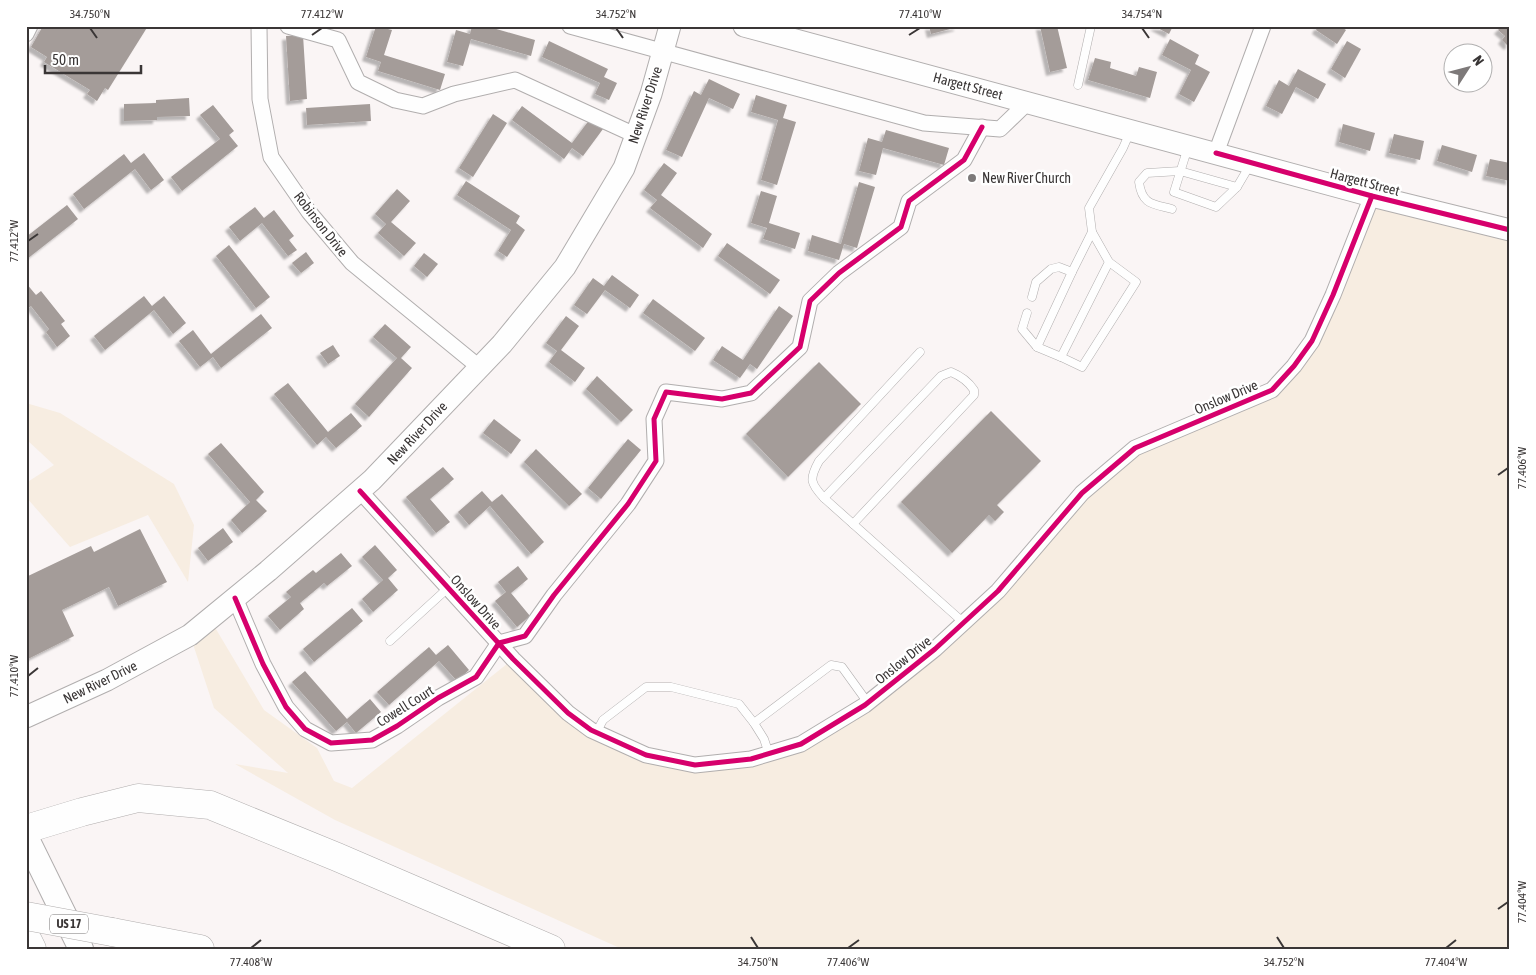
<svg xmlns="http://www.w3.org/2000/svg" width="1536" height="975" font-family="'Asap Condensed',sans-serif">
<defs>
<filter id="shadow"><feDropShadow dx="-4" dy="4" stdDeviation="1" flood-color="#0004"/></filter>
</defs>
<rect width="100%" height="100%" fill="#faf5f5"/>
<g fill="#f7ede1">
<path d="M1372 196 1510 230V949H622L335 820 235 764 288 773 214 708 190 635 210 619 264 710 317 748 334 781 352 788 513 659 591 730 695 765 801 744 935 649 1135 448 1272 390 1294 366Z"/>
<path d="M26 403 60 413 174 484 194 525 188 582 148 515 70 547 26 497V483L54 465 26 439Z"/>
</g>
<g fill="#a49c99" filter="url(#shadow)">
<path d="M43 26H148L108 90 105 88 97 101 87 94 90 90 44 62 47 57 31 47Z"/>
<path d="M376 26 392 30 384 55 445 74 440 90 378 71 381 62 366 57Z"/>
<path d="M472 26H486L535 40 531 56 471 39 463 66 447 62 456 30 470 34Z"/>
<path d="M929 26H958V27L931 34Z"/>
<path d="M1040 26H1057L1067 68 1050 72Z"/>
<path d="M1154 26H1173L1169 34Z"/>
<path d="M1318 26H1340L1346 30 1337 44 1316 30Z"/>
<path d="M1502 26H1510V44L1508 46 1502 40 1505 36 1498 30Z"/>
<path d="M303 35 307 99 290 101 286 36Z"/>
<path d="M1170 39 1199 55 1195 64 1210 72 1194 102 1179 94 1191 70 1162 55Z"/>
<path d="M549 41 608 69 604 77 617 83 609 100 595 94 600 83 542 57Z"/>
<path d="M1347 41 1361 49 1345 78 1331 69Z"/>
<path d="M1095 58 1111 62 1110 68 1136 76 1139 67 1157 72 1150 98 1088 80Z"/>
<path d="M1298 69 1326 84 1318 99 1296 87 1282 114 1266 106 1279 80 1289 86Z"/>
<path d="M709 79 740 94 733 109 709 98 682 157 666 150 694 91 701 95Z"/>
<path d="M756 95 787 105 783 118 796 122 777 185 761 180 778 120 751 112Z"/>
<path d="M189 98 190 116 157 117V120L124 121V104L156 103V100Z"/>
<path d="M370 104 371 121 307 125 306 108Z"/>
<path d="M213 105 234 131 229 135 238 146 182 191 171 177 220 139 200 115Z"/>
<path d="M522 106 572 143 590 119 603 129 583 156 572 148 564 159 512 120Z"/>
<path d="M493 114 507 123 473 177 459 168Z"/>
<path d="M1343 124 1375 133 1370 151 1339 142Z"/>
<path d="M886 130 949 148 944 165 883 148 876 175 859 171 868 138 882 142Z"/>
<path d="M1394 134 1424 141 1420 160 1389 153Z"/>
<path d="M1442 145 1477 155 1472 172 1437 161Z"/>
<path d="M144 153 164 180 151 190 135 169 84 209 73 194 124 154 131 163Z"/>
<path d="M1490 159 1510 163V181L1486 176Z"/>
<path d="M664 163 677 173 661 195 712 234 703 248 650 208 657 200 644 190Z"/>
<path d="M466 181 520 216 516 223 525 230 507 257 498 251 511 230 457 195Z"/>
<path d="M859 182 875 187 857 248 844 244 839 260 808 251 812 235 841 244Z"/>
<path d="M397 189 410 201 391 222 416 243 404 256 378 233 386 224 375 214Z"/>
<path d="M761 191 777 196 769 223 800 233 795 249 763 239 767 228 751 223Z"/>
<path d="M67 205 78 219 27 259 26 237Z"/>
<path d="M255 207 264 218 274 210 294 236 289 240 297 250 288 256 262 223 240 241 229 227Z"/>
<path d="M727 243 780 280 770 294 718 256Z"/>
<path d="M229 245 270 297 256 308 216 256Z"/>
<path d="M306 252 314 263 301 273 292 263Z"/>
<path d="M424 253 438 264 427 277 414 266Z"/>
<path d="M612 275 639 295 630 308 605 290 587 314 574 305 593 278 604 286Z"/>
<path d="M26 283 36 295 41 291 65 321 61 324 70 336 57 347 46 332 49 329 31 306 26 310Z"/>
<path d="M144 296 152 306 164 296 186 323 173 334 154 310 105 350 94 336Z"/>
<path d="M653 299 705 338 695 351 643 313Z"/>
<path d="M779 306 793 316 757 369 750 364 740 378 713 360 722 346 743 360Z"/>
<path d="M261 314 272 328 221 368 213 357 200 367 179 341 193 330 211 354Z"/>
<path d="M566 316 579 326 561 350 585 368 575 382 549 362 557 351 546 343Z"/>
<path d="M385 324 411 347 401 358 412 368 369 417 355 404 397 358 373 337Z"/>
<path d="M333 345 340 356 328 364 320 353Z"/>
<path d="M819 362 861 404 788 477 746 434Z"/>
<path d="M597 376 633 410 621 422 586 389Z"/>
<path d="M288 383 328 432 351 413 362 426 336 448 326 437 317 445 274 394Z"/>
<path d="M991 411 1041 461 997 505 1004 512 995 521 989 515 952 553 901 502Z"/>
<path d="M494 419 521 440 511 454 483 433Z"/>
<path d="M628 439 641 450 601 499 588 488Z"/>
<path d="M221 443 264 492 256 500 267 511 242 533 231 520 250 502 208 454Z"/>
<path d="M536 449 582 494 569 506 524 462Z"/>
<path d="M443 467 454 479 430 499 450 522 436 533 406 497Z"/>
<path d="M482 491 492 502 502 494 544 542 531 554 490 506 469 525 458 512Z"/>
<path d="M223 528 233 542 208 561 198 548Z"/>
<path d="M140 529 167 582 118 606 109 587 62 610 74 636 26 660V577L91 546 94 552Z"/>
<path d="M375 545 397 570 388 578 398 590 373 612 362 599 383 580 362 557Z"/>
<path d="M341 553 352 566 327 586 324 583 300 603 304 609 280 630 268 616 291 597 286 592 313 570 316 573Z"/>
<path d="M518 566 528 579 511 593 530 616 517 627 495 601 506 592 498 582Z"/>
<path d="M352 608 363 621 314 662 303 649Z"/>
<path d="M448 645 469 670 457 681 439 661 389 705 377 692 429 647 436 655Z"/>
<path d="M305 671 347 719 370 699 381 712 356 733 347 722 336 731 292 682Z"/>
</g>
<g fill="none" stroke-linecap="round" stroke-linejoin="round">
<g stroke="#b1aeae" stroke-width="9">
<g id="lane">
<path d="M1078 85 1091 26"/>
<path d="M1188 147 1174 192 1216 207 1237 187 1250 165"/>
<path d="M1172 209C1153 204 1142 205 1139 182L1147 173 1180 171 1237 187"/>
<path d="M1032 297 1036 282 1051 269 1059 267 1072 272 1092 232 1089 208 1123 148 1130 132"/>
<path d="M1027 313 1022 329 1037 347 1072 272"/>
<path d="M1037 347 1061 357 1109 262 1092 232"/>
<path d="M920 352 819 461C809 479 810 483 824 498L964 623"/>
<path d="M1061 357 1082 367 1136 282 1109 262"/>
<path d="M824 498 941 376 951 372C961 376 968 381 974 390V395L853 524"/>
<path d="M390 641 448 588"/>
<path d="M596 733 603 720 646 687H671L739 704 754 723"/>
<path d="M769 754 764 739 754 723 831 665 842 667 868 703"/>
</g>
</g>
<g stroke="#b1aeae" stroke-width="17">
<g id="street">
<path d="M259 26 260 99 271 157 309 212 352 263 479 367"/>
<path d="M288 26 338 40 358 82 395 100 423 106 454 94 515 80 635 135"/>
<path d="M570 26 924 123 1000 129 1028 102"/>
<path d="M26 34 30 26"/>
<path d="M1216 153 1263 26"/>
<path d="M360 491 513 659 568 713 591 730 646 755 695 765 751 759 801 744 865 705 935 649 998 591 1082 493 1135 448 1272 390 1294 366 1312 341 1333 295 1372 196"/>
<path d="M235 598 263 664 286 707 305 729 331 743 372 740 397 726 438 698 476 677 499 643 525 636 554 595 628 504 656 461 654 419 666 392 722 399 751 393 800 347 810 301 839 273 901 227 909 201 964 160 982 127"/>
</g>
</g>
<g stroke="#b1aeae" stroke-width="23">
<g id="secondary">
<path d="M744 26 1372 196 1510 230"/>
<path d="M26 717 107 680 190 635 268 571 372 480 502 344 565 267 624 168 651 94 670 26"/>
</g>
</g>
<g stroke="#b1aeae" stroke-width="26">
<path id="primary" d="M26 837 81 949"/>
</g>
<g stroke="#b1aeae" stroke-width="29">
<g id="highway">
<path d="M26 829 82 812 138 798 210 805 337 857 551 949"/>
<path d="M112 932 200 949"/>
<path d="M26 937 32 949"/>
</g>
</g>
<use href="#lane" stroke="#fefefe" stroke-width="8"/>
<use href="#street" stroke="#fefefe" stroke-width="15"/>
<use href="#secondary" stroke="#fefefe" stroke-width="21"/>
<use href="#primary" stroke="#fefefe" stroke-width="24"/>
<use href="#highway" stroke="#fefefe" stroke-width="28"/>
<g stroke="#b1aeae" stroke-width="29" stroke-linecap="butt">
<path id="highway-bridge" d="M26 916 112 932"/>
</g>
<use href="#highway-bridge" stroke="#fefefe" stroke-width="28"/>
<g stroke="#fff" stroke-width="8">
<g id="cycleway">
<path d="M1216 153 1372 196 1510 230"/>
<path d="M360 491 513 659 568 713 591 730 646 755 695 765 751 759 801 744 865 705 935 649 998 591 1082 493 1135 448 1272 390 1294 366 1312 341 1333 295 1372 196"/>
<path d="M235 598 263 664 286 707 305 729 331 743 372 740 397 726 438 698 476 677 499 643 525 636 554 595 628 504 656 461 654 419 666 392 722 399 751 393 800 347 810 301 839 273 901 227 909 201 964 160 982 127"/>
</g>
</g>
<use href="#cycleway" stroke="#d6006c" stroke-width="5"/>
</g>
<path fill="none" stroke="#3a3636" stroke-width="2" d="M90 28 97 38M616 28 623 38M1142 28 1149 38M312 35 322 28M909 35 920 28M28 241 38 234M1498 475 1508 468M28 676 38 668M1498 909 1508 902M751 937 758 948M1277 937 1284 948M251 948 261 940M848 948 859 940M1446 948 1456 940"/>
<circle fill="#7d7979" stroke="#fff" stroke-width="2" cx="972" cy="178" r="5"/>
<g text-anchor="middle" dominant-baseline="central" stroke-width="5" stroke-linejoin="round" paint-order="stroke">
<rect fill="#fff" stroke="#757272" stroke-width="1" x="50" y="914.5" width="38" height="19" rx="4"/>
<g font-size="12" font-weight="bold" fill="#3a3636">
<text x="69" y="924">US 17</text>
</g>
<g font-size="14" fill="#3a3636" stroke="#fff">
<text transform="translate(968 86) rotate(15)">Hargett Street</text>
<text transform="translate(645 105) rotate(-72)">New River Drive</text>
<text transform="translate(1365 182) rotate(15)">Hargett Street</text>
<text transform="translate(321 224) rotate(52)">Robinson Drive</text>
<text transform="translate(1226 397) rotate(-23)">Onslow Drive</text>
<text transform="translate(417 433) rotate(-47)">New River Drive</text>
<text transform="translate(476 602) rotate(48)">Onslow Drive</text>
<text transform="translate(903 660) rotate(-39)">Onslow Drive</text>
<text transform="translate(100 682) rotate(-26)">New River Drive</text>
<text transform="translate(405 706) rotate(-32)">Cowell Court</text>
</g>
<g font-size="14" fill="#3a3636" stroke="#fff" text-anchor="start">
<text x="982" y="178">New River Church</text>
</g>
</g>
<rect width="1536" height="975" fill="none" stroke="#ffffff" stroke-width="55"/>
<g transform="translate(1468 68) rotate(54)"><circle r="24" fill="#ffffff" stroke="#b0afaf"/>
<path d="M0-4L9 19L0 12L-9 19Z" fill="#7d7979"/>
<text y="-8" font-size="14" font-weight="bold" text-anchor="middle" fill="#3a3636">N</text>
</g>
<path d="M45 65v8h96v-8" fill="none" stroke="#3a3636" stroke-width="2.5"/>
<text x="52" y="65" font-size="15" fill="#3a3636" stroke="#ffffff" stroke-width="4" paint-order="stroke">50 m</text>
<rect x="28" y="28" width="1480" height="920" fill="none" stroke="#3a3636" stroke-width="2"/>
<g font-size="12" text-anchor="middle" fill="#3a3636">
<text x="90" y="18">34.750°N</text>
<text x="322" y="18">77.412°W</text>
<text x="616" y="18">34.752°N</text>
<text x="920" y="18">77.410°W</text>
<text x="1142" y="18">34.754°N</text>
<text transform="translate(14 241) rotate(-90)" y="4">77.412°W</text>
<text transform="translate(1522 468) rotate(-90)" y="4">77.406°W</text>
<text transform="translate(14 676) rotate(-90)" y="4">77.410°W</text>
<text transform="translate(1522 902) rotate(-90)" y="4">77.404°W</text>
<text x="251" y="966">77.408°W</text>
<text x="758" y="966">34.750°N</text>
<text x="848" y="966">77.406°W</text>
<text x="1284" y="966">34.752°N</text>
<text x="1446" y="966">77.404°W</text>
</g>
</svg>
